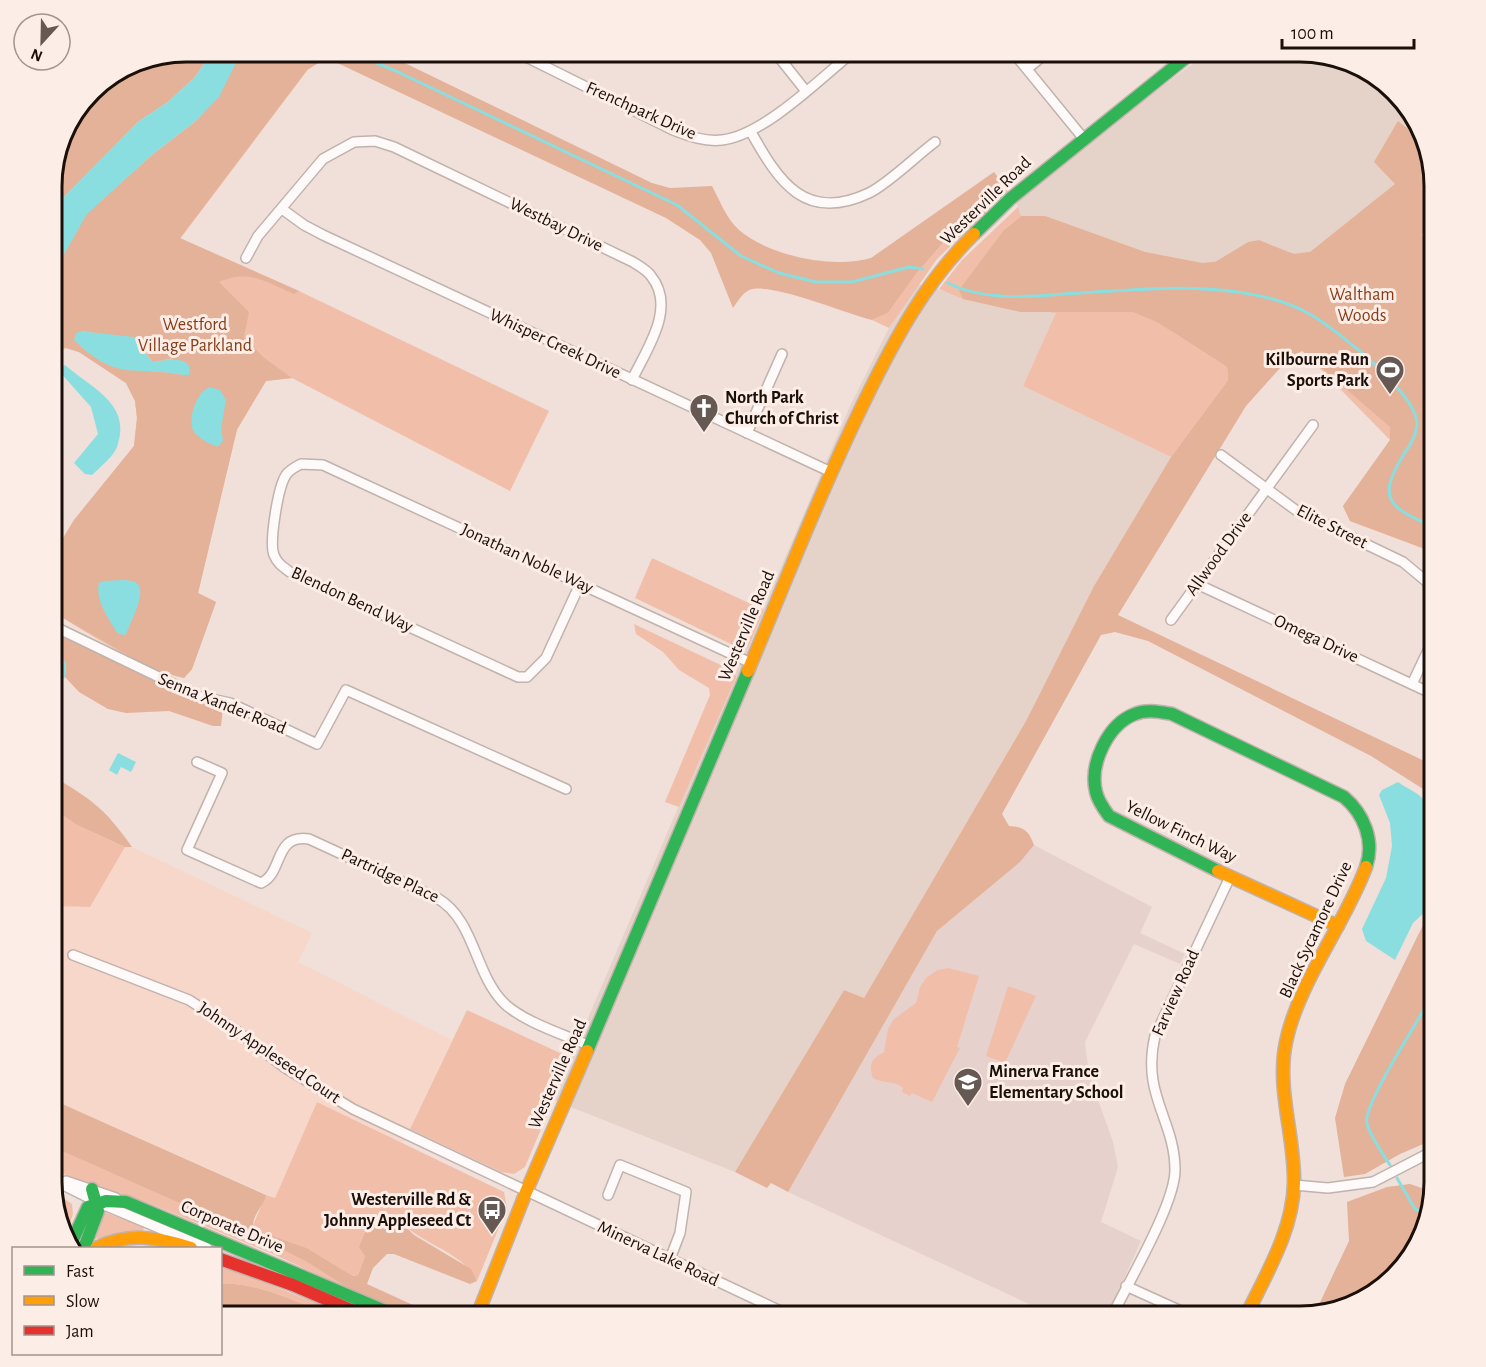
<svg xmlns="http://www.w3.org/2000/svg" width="1486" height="1367" font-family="'Alegreya Sans',sans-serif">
<rect width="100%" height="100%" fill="#f0e0d9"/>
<path fill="#f7d7c9" d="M125 847H132L312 933 298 962 452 1040 403 1143 317 1102 275 1198 51 1099V911L54 906 90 907Z"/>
<g fill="#e5d2c8">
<path d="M1210 51H1309L1359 65 1396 91 1425 134 1427 144 1398 121 1396 184 1310 252 1294 254 1259 240 1248 242 1215 262 1202 263 1145 252 1045 216H1021L1014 196Z"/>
<path d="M918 284 1020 312H1057L1023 386 1171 457 1094 586 1026 721 864 998 844 990 735 1172 553 1100 850 406 889 328Z"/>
</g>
<path fill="#e6d1cc" d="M1034 845 1152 907 1140 933 1185 954 1180 964 1134 944 1085 1042 1089 1075 1113 1142 1118 1167 1101 1222 1141 1241 1107 1316H1055L788 1192 937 931 1020 862Z"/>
<g fill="#f1bfa9">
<path d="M242 51H322L180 239 299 291 549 411 510 491 292 378 266 381 237 430 198 593 216 602 192 669 184 678C142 670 89 633 51 611V558L74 520 134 446 137 418 135 401 126 383 79 352 66 348 55 351 51 357V277L218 97Z"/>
<path d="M1432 164 1435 177V559L1425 549 1350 521 1343 506 1390 440 1302 350 1171 331 1227 367 1228 380 1171 457 1023 386 1056 313 963 299 939 289 962 260 1018 207 1021 216 1006 228 1045 216 1145 252 1202 263 1310 252Z"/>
<path d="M1003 184 1009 190 937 259 889 328 872 320 888 313 916 274 963 220Z"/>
<path d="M652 558 764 610 748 647 742 652 733 650 735 646 635 598Z"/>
<path d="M634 624 725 667 727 663C733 666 734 670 736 677L679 807 665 802 710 695 709 688 679 670 663 652 636 634Z"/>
<path d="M51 807 77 825 125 847 90 907 54 906 51 911Z"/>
<path d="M948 968 979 976 957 1047 960 1048 932 1102 912 1093 910 1096 902 1092 903 1088C895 1080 883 1084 873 1078 868 1065 872 1058 884 1052L888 1029 894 1019 916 1003 920 987 927 977 938 970Z"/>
<path d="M1008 986 1036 996 1005 1063 986 1056Z"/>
<path d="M467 1010 571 1058 525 1167 514 1174 501 1172 410 1129Z"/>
<path d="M317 1102 504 1192 507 1208 477 1281C464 1253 424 1245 402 1223L365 1256 358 1275 353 1276 307 1248 262 1232 253 1225 266 1195 275 1198Z"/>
<path d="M61 1149 252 1235 305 1261 351 1290 273 1254 156 1206 52 1170Z"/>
<path d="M51 1190 72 1204 73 1214 65 1239 61 1233Z"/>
<path d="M104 1212 144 1227 143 1232 99 1240 96 1238Z"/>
<path d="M221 1265 323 1306 320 1311C290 1299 254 1282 221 1284Z"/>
</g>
<g fill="#e4b199" fill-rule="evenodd">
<path d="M186 51H213L195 77 168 102 139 121 64 197 51 221V177L65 126 97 85 135 61Z"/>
<path d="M242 51H380L652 183 670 188 712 186C720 201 726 218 739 230 769 256 833 269 871 258L994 172 1003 184 963 220 916 274 888 313 872 320C845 313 777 285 753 289 744 290 738 301 733 308L711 253 700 240 666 218 331 60 322 61 307 70 180 238 299 291 294 294C265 282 250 269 219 282L249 312 244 337 263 357 292 378 266 381 237 429 198 593 216 602 192 669 184 678 152 669 51 611V558L74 520 134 446 137 418 135 401 126 383 79 352 66 348 55 351 51 357V277L86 214 153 154 197 120 218 97ZM83 331 136 339 153 362 172 358 184 375C134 366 116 380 74 340Z"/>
<path d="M1398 121 1427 144 1435 177V223L1421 235 1435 246V557L1425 549 1350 521 1343 506 1390 440V427L1302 351 1289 358 1246 406 1118 615 1435 766V801L1431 794 1371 756 1148 641 1115 632 1101 635 1002 814 1009 826C1024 827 1029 831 1034 845L1020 862 937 931 788 1192 771 1183 767 1188 735 1172 844 990 864 998 1026 721 1094 586 1171 457 1228 380 1227 367 1157 322 1133 312H1020L963 299 959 290 1004 230 1021 216H1045L1145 252 1202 263 1215 262 1248 242 1259 240 1294 254 1310 252 1395 184 1374 162Z"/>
<path d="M51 632 71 639 187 697 223 708 221 726H213L169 711 126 713 108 709 79 692 65 677 66 662 51 653Z"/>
<path d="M51 775C92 800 104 807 132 847H125L77 825 51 807Z"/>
<path d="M1435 912V1139L1400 1154 1365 1174 1344 1177 1335 1118 1345 1084 1423 925Z"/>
<path d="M51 1099 266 1195C264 1206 253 1214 253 1225L262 1232 307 1248 353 1276 358 1275 365 1256 359 1247 367 1228 378 1219 388 1217 402 1223 414 1235 471 1269 477 1281 470 1284 394 1254H387L373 1268 367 1284 437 1316H413L351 1290 305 1261 252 1235 51 1146Z"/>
<path d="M1410 1184 1433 1192 1425 1233 1395 1277 1351 1306 1315 1313 1349 1241 1347 1202 1387 1187Z"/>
<path d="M221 1284C254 1282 290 1299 320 1311L319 1316H221Z"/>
</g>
<g fill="#8bdedf">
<path d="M213 51H242L219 97 197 120 153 154 87 214 51 277V221L64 197 139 121 168 102 195 77Z"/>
<path d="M83 331C91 333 133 336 136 338 143 344 145 356 153 362 164 360 195 354 189 375H184C131 365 119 383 74 340L76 333Z"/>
<path d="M65 365C91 388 133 404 117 447 113 457 100 467 92 475L85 474 74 463 98 434 91 407 58 370Z"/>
<path d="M210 387 220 390 226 400 221 429 223 440 218 447C210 444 197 438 193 430 188 417 197 391 210 387Z"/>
<path d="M103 581C112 581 123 579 132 581 152 585 130 622 126 635L118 634C109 619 95 601 99 583Z"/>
<path d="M51 653 66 662 65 677 51 693Z"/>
<path d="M118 753 136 762 131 772 121 767 117 775 109 770Z"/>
<path d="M1398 782C1406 788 1419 793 1425 801 1450 832 1416 876 1427 910L1413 923 1395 960 1366 941 1362 929 1386 878 1392 846 1390 823 1379 795 1382 790Z"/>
</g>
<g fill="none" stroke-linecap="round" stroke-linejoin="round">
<g stroke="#8bdedf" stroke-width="3">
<path d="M347 51 396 71 677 205 741 256 779 273 816 282H852L909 267 923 269"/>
<path d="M948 283C983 301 1026 297 1064 294 1138 290 1247 276 1313 316 1338 331 1419 395 1417 425 1416 436 1410 445 1404 454 1375 501 1390 507 1435 528"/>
<path d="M1390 1165C1382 1152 1371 1138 1367 1124 1361 1108 1418 1021 1429 1001L1435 997"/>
<path d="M1397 1178 1415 1209 1429 1214"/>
</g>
<g stroke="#c0b2ac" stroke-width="12">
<g id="street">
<path d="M514 51 673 130C689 136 704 142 722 140 763 136 821 78 854 51"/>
<path d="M774 51 805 90"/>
<path d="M1012 51 1084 139"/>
<path d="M1028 68 1049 51"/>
<path d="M751 132C779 182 805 223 869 193 888 184 916 156 935 142"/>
<path d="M282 209 304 225 323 235 831 472"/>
<path d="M246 258 258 236 323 159 354 142 375 141 394 147 633 262C639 266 647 270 651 276 677 308 646 350 632 380"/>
<path d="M747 433 782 354"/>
<path d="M1221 455 1297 511 1403 562 1427 582 1435 604"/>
<path d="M580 584 546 658 527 677H518L290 572C283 567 277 563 274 555 269 542 278 487 286 475 289 470 295 467 301 464L323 465 751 663"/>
<path d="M1197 584 1435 695"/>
<path d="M1171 620 1313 425"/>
<path d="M51 625 198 696 230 703 317 744 346 690 566 789"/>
<path d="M1412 684 1432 642 1435 626"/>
<path d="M197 762 222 773 187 850 261 883C284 873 273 834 309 839L437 898C475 920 474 972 503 1002 521 1021 565 1035 590 1046"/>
<path d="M73 955 189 1000 237 1031 284 1067 353 1109 791 1316"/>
<path d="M51 1179 97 1202 207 1248"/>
<path d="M66 1181 116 1198"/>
<path d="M1294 1185 1328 1188 1373 1182 1435 1150"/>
<path d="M608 1195 620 1165 686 1192 680 1233 670 1259"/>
<path d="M1126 1286 1192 1316"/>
<path d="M1112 1316C1129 1281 1175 1204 1175 1170 1175 1120 1141 1095 1155 1036L1230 877"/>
</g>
</g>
<g stroke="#c0b2ac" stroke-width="15">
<g id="fast">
<path d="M974 234 1010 199 1194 51"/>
<path d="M1218 871 1109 816C1103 808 1098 801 1096 792 1089 764 1108 724 1135 714 1147 709 1160 712 1172 714L1344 797C1364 814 1375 841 1366 867"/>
<path d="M587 1051 748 671"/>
<path d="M70 1246 88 1207 106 1201 126 1202 397 1316"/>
<path d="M84 1248 98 1211 92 1189"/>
</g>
</g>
<g stroke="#c0b2ac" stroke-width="15">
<g id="slow">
<path d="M748 671C786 580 822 488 865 400 895 339 925 282 974 234"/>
<path d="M1218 871 1338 926"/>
<path d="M96 1248C128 1232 158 1237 191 1248"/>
<path d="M477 1316 526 1192 587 1051"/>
<path d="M1246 1316C1266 1274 1293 1231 1294 1183 1295 1136 1276 1089 1286 1042 1298 983 1345 924 1366 867"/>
</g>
</g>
<g stroke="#c0b2ac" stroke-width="15">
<path id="jam" d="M220 1259 293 1285 365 1316"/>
</g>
<use href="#street" stroke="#fdfaf9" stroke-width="9"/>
<use href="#fast" stroke="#30b455" stroke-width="12"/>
<use href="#slow" stroke="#ff9f0a" stroke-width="12"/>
<use href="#jam" stroke="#e5322d" stroke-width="12"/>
</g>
<defs>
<g id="stadium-pin" transform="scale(1.5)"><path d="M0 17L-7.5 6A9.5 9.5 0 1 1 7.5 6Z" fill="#665852" stroke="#fcede7"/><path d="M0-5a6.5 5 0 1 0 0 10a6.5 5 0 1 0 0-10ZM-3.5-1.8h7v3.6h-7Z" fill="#fff"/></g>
<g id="church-pin" transform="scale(1.5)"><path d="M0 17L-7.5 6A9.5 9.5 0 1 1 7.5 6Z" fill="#665852" stroke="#fcede7"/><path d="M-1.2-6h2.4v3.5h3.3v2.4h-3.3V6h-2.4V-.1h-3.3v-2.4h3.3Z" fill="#fff"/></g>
<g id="school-pin" transform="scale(1.5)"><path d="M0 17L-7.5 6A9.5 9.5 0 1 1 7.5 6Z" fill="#665852" stroke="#fcede7"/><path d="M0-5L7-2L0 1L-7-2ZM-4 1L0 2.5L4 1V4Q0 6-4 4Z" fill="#fff"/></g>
<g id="bus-pin" transform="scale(1.5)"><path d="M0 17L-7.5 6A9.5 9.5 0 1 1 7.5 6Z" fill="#665852" stroke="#fcede7"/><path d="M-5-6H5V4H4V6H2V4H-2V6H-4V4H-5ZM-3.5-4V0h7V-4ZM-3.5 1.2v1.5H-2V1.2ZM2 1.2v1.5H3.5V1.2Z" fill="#fff"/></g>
</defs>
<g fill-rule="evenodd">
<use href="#stadium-pin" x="1390" y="370"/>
<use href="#church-pin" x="704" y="408"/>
<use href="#school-pin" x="968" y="1082"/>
<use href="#bus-pin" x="492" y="1210"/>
</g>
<g text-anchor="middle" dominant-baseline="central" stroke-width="6" stroke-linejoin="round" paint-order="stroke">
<g font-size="18" fill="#1b0f0a" stroke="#fcede7">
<text transform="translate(641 111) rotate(24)">Frenchpark Drive</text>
<text transform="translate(986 201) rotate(-44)">Westerville Road</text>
<text transform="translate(556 225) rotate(26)">Westbay Drive</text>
<text transform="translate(555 344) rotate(25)">Whisper Creek Drive</text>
<text transform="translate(1332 527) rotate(27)">Elite Street</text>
<text transform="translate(1219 554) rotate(-54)">Allwood Drive</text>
<text transform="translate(527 559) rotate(25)">Jonathan Noble Way</text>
<text transform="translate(352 600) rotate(25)">Blendon Bend Way</text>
<text transform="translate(747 626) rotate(-67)">Westerville Road</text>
<text transform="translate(1316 639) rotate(25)">Omega Drive</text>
<text transform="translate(222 704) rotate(22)">Senna Xander Road</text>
<text transform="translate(1181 832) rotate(26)">Yellow Finch Way</text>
<text transform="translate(390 876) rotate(25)">Partridge Place</text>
<text transform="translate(1316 930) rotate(-65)">Black Sycamore Drive</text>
<text transform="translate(1176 993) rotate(-66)">Farview Road</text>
<text transform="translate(269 1053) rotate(34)">Johnny Appleseed Court</text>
<text transform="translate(558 1074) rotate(-66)">Westerville Road</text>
<text transform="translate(232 1227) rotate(23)">Corporate Drive</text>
<text transform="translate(658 1254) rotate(25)">Minerva Lake Road</text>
</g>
<g font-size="18" fill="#863c16" stroke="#fcede7">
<text x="1362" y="295">Waltham<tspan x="1362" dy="21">Woods</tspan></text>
<text x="195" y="325">Westford<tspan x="195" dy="21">Village Parkland</tspan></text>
</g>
<g font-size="18" font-weight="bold" fill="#1b0f0a" stroke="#fcede7" text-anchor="end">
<text x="1369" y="360">Kilbourne Run<tspan x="1369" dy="21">Sports Park</tspan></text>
<text x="725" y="398" text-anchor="start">North Park<tspan x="725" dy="21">Church of Christ</tspan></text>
<text x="989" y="1072" text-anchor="start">Minerva France<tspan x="989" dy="21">Elementary School</tspan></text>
<text x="471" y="1200">Westerville Rd &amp;<tspan x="471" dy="21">Johnny Appleseed Ct</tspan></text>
</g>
</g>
<path d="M0 0H1486V1367H0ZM186 62H1300A124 124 0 0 1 1424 186V1182A124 124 0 0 1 1300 1306H186A124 124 0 0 1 62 1182V186A124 124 0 0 1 186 62Z" fill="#fcede7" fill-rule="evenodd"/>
<path fill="none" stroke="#1b0f0a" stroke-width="3" d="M186 62H1300A124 124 0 0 1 1424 186V1182A124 124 0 0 1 1300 1306H186A124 124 0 0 1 62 1182V186A124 124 0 0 1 186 62Z"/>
<rect x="12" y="1247" width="210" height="108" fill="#fcede7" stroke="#a2948f" stroke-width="1.5"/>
<rect x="24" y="1266" width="30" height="9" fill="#30b455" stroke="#a2948f" stroke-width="1.5"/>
<text x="66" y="1277" font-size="18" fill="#1b0f0a">Fast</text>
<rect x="24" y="1296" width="30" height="9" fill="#ff9f0a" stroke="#a2948f" stroke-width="1.5"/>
<text x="66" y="1307" font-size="18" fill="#1b0f0a">Slow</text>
<rect x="24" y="1326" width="30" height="9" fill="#e5322d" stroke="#a2948f" stroke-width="1.5"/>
<text x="66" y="1337" font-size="18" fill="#1b0f0a">Jam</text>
<g transform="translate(42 42) rotate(202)"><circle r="28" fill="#fcede7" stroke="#a2948f" stroke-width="1.5"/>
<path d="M0-4.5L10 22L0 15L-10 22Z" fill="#665852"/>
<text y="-9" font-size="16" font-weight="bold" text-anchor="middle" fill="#1b0f0a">N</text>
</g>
<path d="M1282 39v9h132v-9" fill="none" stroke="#1b0f0a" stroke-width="3"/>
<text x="1291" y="39" font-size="18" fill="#1b0f0a" stroke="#fcede7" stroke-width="4.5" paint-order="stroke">100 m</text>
</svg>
